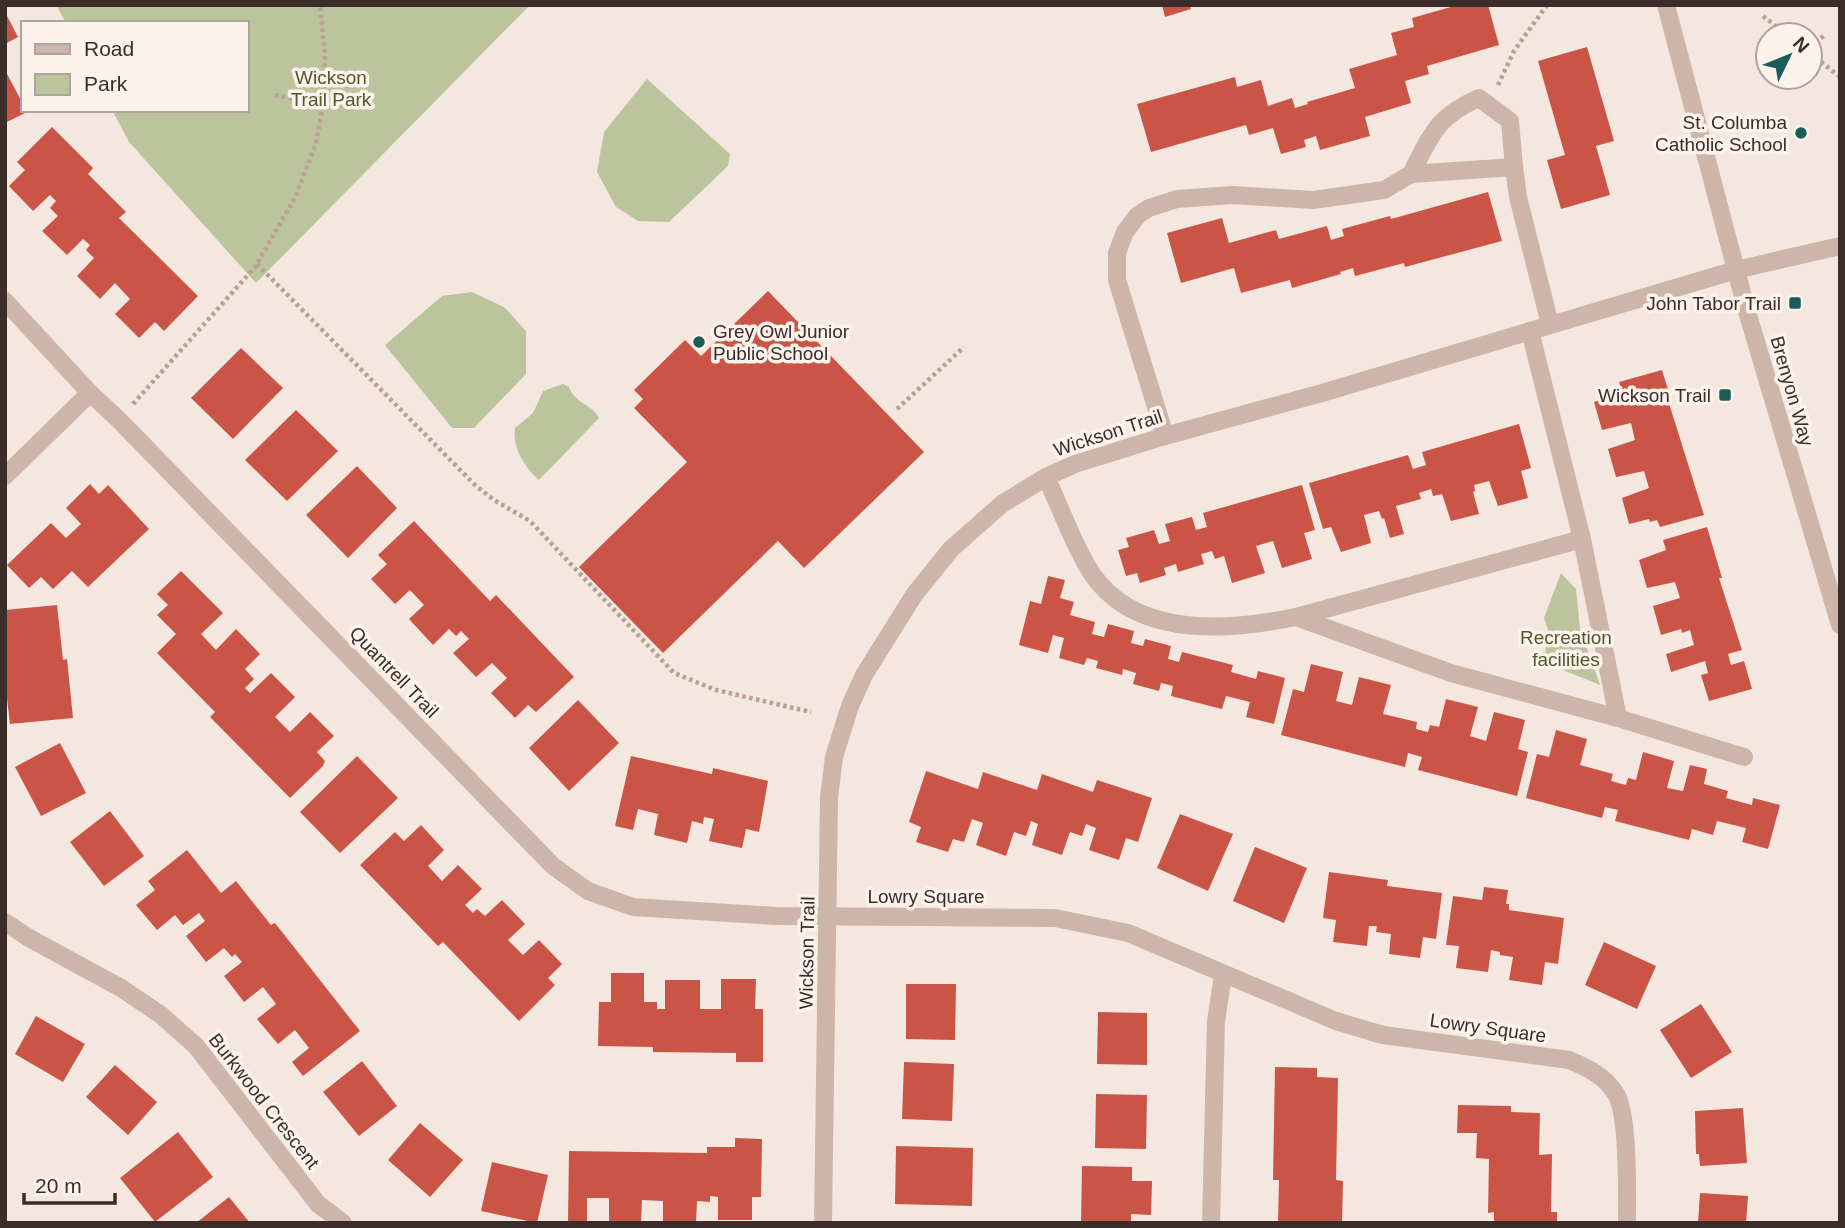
<svg xmlns="http://www.w3.org/2000/svg" width="1845" height="1228" font-family="Arial,sans-serif">
<rect width="100%" height="100%" fill="#f4e7df"/>
<g fill="#bcc49e">
<path d="M56 5H530L256 283 129 142 112 110H247V23H66Z"/>
<path d="M647 79 730 154 728 166 669 222 638 221 616 207 597 172 604 132Z"/>
<path d="M472 292 504 307 526 331V374L474 428H452L385 345 442 296Z"/>
<path d="M563 384 569 387C574 403 591 403 599 418L539 480C525 468 512 447 515 428L533 413 543 391Z"/>
<path d="M1561 573 1576 589 1580 629 1600 685 1543 662 1549 633 1544 618Z"/>
</g>
<g fill="#ca5547">
<path d="M1162 5H1190L1191 9 1165 17Z"/>
<path d="M1458 5H1488L1499 45 1427 66 1429 74 1405 81 1411 103 1365 117 1370 136 1320 150 1316 136 1304 140 1306 147 1281 154 1273 128 1249 135 1246 125 1151 152 1137 104 1235 77 1237 87 1261 80 1268 106 1292 98 1295 108 1308 104 1307 102 1355 88 1349 69 1397 55 1391 33 1414 27 1412 18Z"/>
<path d="M5 12 18 37 5 44Z"/>
<path d="M1587 47 1614 141 1596 146 1610 195 1561 209 1547 160 1565 155 1538 61Z"/>
<path d="M5 70 23 104V110L27 112 5 123Z"/>
<path d="M52 127 93 168 88 174 126 212 119 218 198 296 164 331 155 322 139 338 115 314 130 299 115 283 100 299 77 276 94 258 86 250 90 245 83 239 67 255 42 231 58 216 50 208 56 201 50 195 33 211 9 186 25 170 17 162Z"/>
<path d="M1488 192 1502 241 1405 267 1404 263 1355 276 1353 268 1340 272 1341 274 1292 288 1290 280 1241 293 1234 268 1181 283 1167 233 1222 218 1229 243 1276 230 1279 239 1327 226 1331 240 1344 236 1342 229 1390 216 1391 219Z"/>
<path d="M768 291 924 452 804 568 778 541 663 653 579 567 687 462 634 408 643 399 634 390 685 340 701 356Z"/>
<path d="M241 348 283 388 233 439 191 398Z"/>
<path d="M1662 370 1670 396 1667 397 1704 515 1660 527 1657 520 1650 522 1649 519 1629 524 1622 498 1649 488 1644 471 1616 477 1608 449 1635 440 1631 423 1602 430 1594 402 1622 392 1619 382Z"/>
<path d="M296 410 338 451 287 501 245 460Z"/>
<path d="M1519 424 1531 468 1521 471 1528 498 1498 506 1489 481 1474 485 1475 491 1473 492 1479 514 1451 521 1442 494 1433 496 1431 489 1419 493 1421 499 1396 506 1404 534 1390 538 1384 518 1382 519 1379 511 1364 515 1371 543 1341 552 1331 527 1323 529 1309 483 1408 455 1413 469 1426 465 1422 452Z"/>
<path d="M357 466 397 508 348 558 306 515Z"/>
<path d="M90 484 99 494 108 485 149 529 88 587 72 571 53 589 41 577 29 588 7 565 51 523 66 538 81 524 66 508Z"/>
<path d="M1302 485 1315 530 1304 533 1312 559 1282 568 1273 541 1256 546 1265 573 1232 583 1224 556 1215 559 1212 551 1201 554 1204 564 1178 572 1176 564 1164 568 1166 575 1140 583 1137 573 1126 576 1118 550 1129 547 1126 538 1154 530 1159 544 1170 541 1165 524 1192 517 1196 530 1207 527 1203 513Z"/>
<path d="M414 521 490 601 496 595 574 677 536 712 528 705 515 718 491 693 507 678 492 663 476 677 453 653 469 639 461 631 456 636 449 629 433 645 409 619 424 605 410 590 395 604 371 579 387 564 378 555Z"/>
<path d="M1707 527 1722 578H1719L1742 650 1728 654 1731 665 1744 661 1752 689 1709 701 1701 675 1708 673 1705 661 1671 672 1666 654 1694 645 1690 630 1682 633 1681 629 1661 635 1653 606 1680 598 1675 582 1647 588 1639 560 1666 550 1663 540Z"/>
<path d="M181 571 223 613 201 634 216 650 236 629 260 654 245 669 254 679 245 688 250 693 271 673 295 697 275 717 290 732 310 712 334 736 317 752 325 761 323 766 290 798 210 717 215 712 157 653 176 634 157 615 168 605 157 594Z"/>
<path d="M1048 576 1065 580 1060 598 1074 602 1070 615 1095 622 1092 634 1104 637 1108 624 1134 631 1131 643 1143 646 1145 639 1171 646 1168 659 1179 662 1182 652 1233 665 1231 672 1256 679 1258 671 1285 678 1274 724 1246 717 1250 702 1226 696 1222 709 1171 696 1173 686 1161 683 1159 691 1133 684 1136 673 1123 669 1122 675 1096 668 1098 661 1087 658 1084 665 1059 658 1064 638 1053 635 1048 653 1019 645 1030 601 1041 604Z"/>
<path d="M57 605 63 660 67 659 73 718 10 724 5 681V610Z"/>
<path d="M1311 664 1343 672 1336 701 1352 705 1359 677 1391 685 1383 714 1417 722 1416 729 1428 732 1430 725 1439 727 1446 699 1478 707 1470 736 1486 741 1494 712 1525 720 1518 749 1528 752 1517 796 1418 770 1422 757 1408 753 1405 767 1281 735 1293 689 1304 692Z"/>
<path d="M578 700 619 743 569 791 529 748Z"/>
<path d="M1556 730 1587 739 1580 765 1613 774 1611 781 1626 785 1628 778 1636 780 1643 752 1674 761 1667 788 1683 791 1690 765 1707 769 1704 784 1728 791 1726 798 1752 805 1753 798 1780 805 1768 849 1742 842 1746 828 1717 821 1713 835 1692 829 1689 840 1615 821 1618 810 1605 807 1602 818 1526 798 1537 754 1549 757Z"/>
<path d="M60 743 86 793 41 816 15 767Z"/>
<path d="M357 756 398 798 340 853 300 812Z"/>
<path d="M631 756 712 774 713 768 768 781 759 832 746 829 742 848 709 841 714 819 704 817 703 824 692 821 687 843 654 835 658 814 638 809 633 830 615 826Z"/>
<path d="M926 771 978 789 983 772 1037 790 1042 774 1093 792 1097 780 1152 798 1138 842 1126 838 1119 860 1089 850 1096 828 1086 824 1082 836 1070 832 1062 855 1032 845 1038 824 1031 821 1026 836 1014 832 1006 856 976 845 983 823 972 819 964 842 953 839 948 852 916 842 921 827 909 822Z"/>
<path d="M110 811 144 856 104 886 70 842Z"/>
<path d="M1180 814 1233 834 1208 891 1157 868Z"/>
<path d="M421 825 444 850 428 866 442 881 458 865 482 889 465 905 473 913 477 909 485 916 502 900 525 924 508 940 523 955 539 940 562 964 548 978 555 985 519 1021 443 942 438 946 360 865 395 832 404 841Z"/>
<path d="M1255 847 1307 868 1284 923 1233 901Z"/>
<path d="M187 850 221 893 236 881 271 925 275 923 360 1031 303 1076 292 1062 309 1048 295 1030 278 1044 257 1019 276 1004 263 987 244 1002 224 976 242 962 235 954 232 957 224 948 206 962 186 936 205 921 199 913 183 925 175 915 157 930 136 905 155 890 148 881Z"/>
<path d="M1329 872 1388 880 1387 886 1442 893 1436 939 1423 937 1420 958 1389 954 1391 934 1376 932 1377 926H1369L1367 946 1333 942 1336 920 1323 918Z"/>
<path d="M1484 887 1508 890 1506 904H1509V910L1564 918 1558 964 1545 962 1542 985 1509 980 1513 957 1500 955V952L1491 950 1488 972 1456 968 1459 946 1446 945 1453 896 1482 900Z"/>
<path d="M1604 942 1656 966 1637 1009 1585 985Z"/>
<path d="M611 973H644V1002H657V1009H665V980H700V1009H721V979H756L755 1009H763V1062H736V1053L653 1052V1047L598 1046 599 1002H611Z"/>
<path d="M906 984H956L955 1040 906 1039Z"/>
<path d="M1701 1004 1732 1052 1691 1078 1660 1030Z"/>
<path d="M1098 1012 1147 1013V1065L1097 1064Z"/>
<path d="M36 1016 85 1044 63 1082 15 1054Z"/>
<path d="M362 1061 397 1106 359 1136 323 1092Z"/>
<path d="M904 1062 954 1064 952 1121 902 1119Z"/>
<path d="M115 1065 157 1102 128 1135 86 1097Z"/>
<path d="M1275 1067 1317 1068V1077L1338 1078 1336 1180 1343 1181 1342 1223H1278L1279 1180H1273Z"/>
<path d="M1096 1094 1147 1095 1146 1149 1095 1148Z"/>
<path d="M1458 1105 1511 1106V1112L1540 1113 1539 1155 1552 1154 1551 1212H1557V1223H1494V1212L1488 1213 1489 1159 1476 1158 1477 1133H1457Z"/>
<path d="M1743 1108 1747 1163 1700 1166 1699 1154H1696L1695 1111Z"/>
<path d="M420 1123 463 1160 430 1197 388 1160Z"/>
<path d="M178 1132 213 1177 155 1222 120 1178Z"/>
<path d="M735 1138 762 1139 761 1197H752V1220H718V1197L710 1196V1202L697 1201 696 1223H663V1201L642 1200 641 1223H609V1198H587V1222H568L569 1151 707 1153V1147H735Z"/>
<path d="M896 1146 973 1148 972 1206 895 1204Z"/>
<path d="M492 1162 548 1175 537 1223 481 1211Z"/>
<path d="M1082 1166 1132 1167V1181H1152L1151 1215 1131 1214V1223H1081Z"/>
<path d="M1700 1193 1748 1196 1746 1223H1698Z"/>
<path d="M229 1197 250 1223H196Z"/>
</g>
<g fill="none" stroke-linecap="round" stroke-linejoin="round">
<g stroke="#b99f94" stroke-width="4.5" stroke-dasharray="3.5 3.5" stroke-linecap="butt">
<path d="M1763 16 1787 35"/>
<path d="M1810 47 1826 34"/>
<path d="M1810 53 1840 77"/>
<path d="M1498 85 1514 51 1547 5"/>
<path d="M275 95 323 105"/>
<path d="M257 264 475 485 494 500 530 521 674 673 716 690 811 712"/>
<path d="M133 404 255 267 296 196 316 143 323 105 325 55 320 5"/>
<path d="M897 409 964 347"/>
</g>
<g stroke="#cdb5aa" stroke-width="18">
<path d="M1411 174C1431 135 1437 116 1479 98L1510 121 1514 167"/>
<path d="M1530 331 1582 539 1618 718"/>
<path d="M1165 436 1117 280V253L1125 232 1138 215 1149 208 1177 199 1232 195 1313 200 1384 190 1411 174 1514 167 1518 197 1550 324"/>
<path d="M1046 477C1060 506 1079 560 1099 583 1145 638 1232 630 1296 617L1582 539"/>
<path d="M1296 617 1451 673 1618 718 1744 757"/>
</g>
<g stroke="#cdb5aa" stroke-width="18">
<path d="M5 301 90 393 119 420 553 866 588 891 633 907 776 916 1055 918 1128 933 1336 1021 1383 1035 1569 1060C1588 1068 1605 1076 1616 1094 1629 1115 1627 1196 1627 1223"/>
<path d="M5 476 90 393"/>
<path d="M5 922 29 938 121 988 161 1015 196 1046 318 1204 343 1223"/>
<path d="M1211 1223 1216 1021 1223 975"/>
</g>
<g stroke="#cdb5aa" stroke-width="18">
<path d="M1666 5 1746 308 1840 625"/>
<path d="M823 1223 829 798 834 757 850 706 864 675 914 595 951 549 1002 504 1046 477 1075 464 1165 436 1322 393 1736 270 1840 246"/>
</g>
</g>
<g fill="#1d5d59" stroke="#fbf2ec" stroke-width="2.5">
<circle cx="1801" cy="133" r="7"/>
<rect x="1788" y="296" width="14" height="14" rx="3.5"/>
<circle cx="699" cy="342" r="7"/>
<rect x="1718" y="388" width="14" height="14" rx="3.5"/>
</g>
<g text-anchor="middle" dominant-baseline="central" stroke-width="7" stroke-linejoin="round" paint-order="stroke">
<g font-size="19" fill="#4f592c" stroke="#fbf2ec">
<text x="331" y="77">Wickson<tspan x="331" dy="22">Trail Park</tspan></text>
<text x="1566" y="637">Recreation<tspan x="1566" dy="22">facilities</tspan></text>
</g>
<g font-size="19" fill="#3a2d2a" stroke="#fbf2ec" text-anchor="end">
<text x="1787" y="122">St. Columba<tspan x="1787" dy="22">Catholic School</tspan></text>
<text x="1781" y="303">John Tabor Trail</text>
<text x="713" y="331" text-anchor="start">Grey Owl Junior<tspan x="713" dy="22">Public School</tspan></text>
<text x="1711" y="395">Wickson Trail</text>
</g>
<g font-size="19" fill="#3a2d2a" stroke="#fbf2ec">
<text transform="translate(1792 391) rotate(74)">Brenyon Way</text>
<text transform="translate(1108 433) rotate(-18)">Wickson Trail</text>
<text transform="translate(394 672) rotate(46)">Quantrell Trail</text>
<text x="926" y="896">Lowry Square</text>
<text transform="translate(807 953) rotate(-89)">Wickson Trail</text>
<text transform="translate(1488 1028) rotate(8)">Lowry Square</text>
<text transform="translate(264 1101) rotate(52)">Burkwood Crescent</text>
</g>
</g>
<rect width="1845" height="1228" fill="none" stroke="#3a2d2a" stroke-width="14"/>
<rect x="21" y="21" width="228" height="91" fill="#fbf2ec" stroke="#aea39e" stroke-width="2"/>
<rect x="35" y="44" width="35" height="10" fill="#cdb5aa" stroke="#aea39e" stroke-width="2"/>
<text x="84" y="56" font-size="21" fill="#3a2d2a">Road</text>
<rect x="35" y="74" width="35" height="21" fill="#bcc49e" stroke="#aea39e" stroke-width="2"/>
<text x="84" y="91" font-size="21" fill="#3a2d2a">Park</text>
<g transform="translate(1789 56) rotate(47)"><circle r="33" fill="#fbf2ec" stroke="#aea39e" stroke-width="2"/>
<path d="M0-5L12 26L0 18L-12 26Z" fill="#1d5d59"/>
<text y="-10" font-size="19" font-weight="bold" text-anchor="middle" fill="#3a2d2a">N</text>
</g>
<path d="M24 1193v10h91v-10" fill="none" stroke="#3a2d2a" stroke-width="3.5"/>
<text x="35" y="1193" font-size="21" fill="#3a2d2a" stroke="#fbf2ec" stroke-width="5" paint-order="stroke">20 m</text>
</svg>
